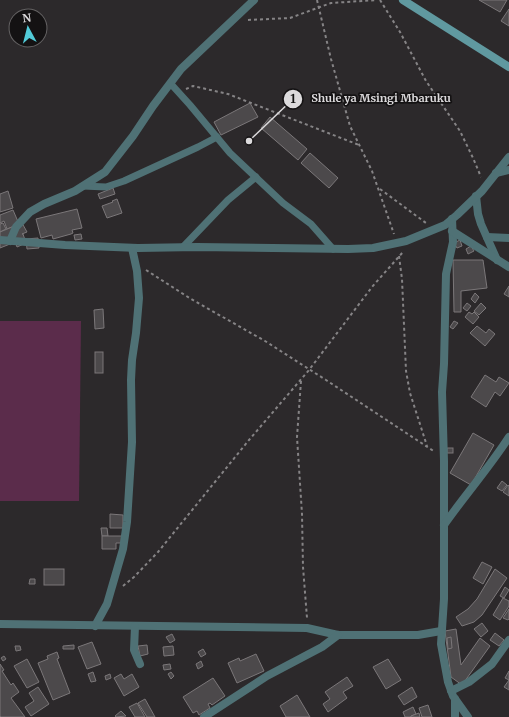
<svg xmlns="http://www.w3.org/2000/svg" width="509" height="717" font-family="Merriweather,serif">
<rect width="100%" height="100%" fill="#2c292b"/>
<path fill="#5b2c4b" d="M0 321H81L79 501H0Z"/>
<g fill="#4c494b" stroke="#7b7779">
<path d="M479 0H507L500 12Z"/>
<path d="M509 9V26L501 21Z"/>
<path d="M250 103 258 117 221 135 214 122Z"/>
<path d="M270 117 307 149 298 160 261 128Z"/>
<path d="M310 153 338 178 329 188 301 163Z"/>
<path d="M113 188 115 194 100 199 98 194Z"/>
<path d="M8 191 13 208 0 212V194Z"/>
<path d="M117 199 122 213 107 218 102 206 113 202 112 201Z"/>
<path d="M77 209 82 228 72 230 73 233 71 234 53 239 52 235 41 238 36 219Z"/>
<path d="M13 210 19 224 7 229 4 221 0 223V215Z"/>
<path d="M3 223 6 229 0 232V224Z"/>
<path d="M22 223 27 232 22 234H23L26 243 17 247 15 242 0 248V232Z"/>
<path d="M81 234 82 239 75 240 74 235Z"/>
<path d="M38 238 39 248 27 249 26 239Z"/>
<path d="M460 240 462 246 457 248 454 243Z"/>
<path d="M471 246 474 251 468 254 466 249Z"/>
<path d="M453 260H483L487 288 461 291V312H454Z"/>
<path d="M509 286V297L504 294Z"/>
<path d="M475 293 479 297 475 303 471 299Z"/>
<path d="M467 303 471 306 467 311 463 308Z"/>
<path d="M481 303 486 308 479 315 474 311Z"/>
<path d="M103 309 104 328 95 329 94 310Z"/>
<path d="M469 312 472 314 474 312 479 317 473 324 465 317Z"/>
<path d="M454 321 458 323 453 329 450 327Z"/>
<path d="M477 326 486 333 489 329 495 334 485 346 470 333Z"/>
<rect x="95" y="352" width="8" height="21"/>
<path d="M485 375 496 382 499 377 509 383 500 396 495 392 486 407 471 397Z"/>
<path d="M473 433 494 445 471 485 450 473Z"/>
<rect x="447" y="448" width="6" height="5"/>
<path d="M502 481 507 485 502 491 497 488Z"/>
<path d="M508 485 509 486V496L503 492Z"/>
<path d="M110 514 123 515V528H110Z"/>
<path d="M101 528H107L108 536H102Z"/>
<path d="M102 536H123V543H116V549H102Z"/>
<path d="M482 562 492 567 483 584 473 578Z"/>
<rect x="44" y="569" width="20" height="16"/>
<path d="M495 569 507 578 482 615 474 622 462 626 456 617 468 609 477 599Z"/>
<path d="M30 579H35V584H29Z"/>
<path d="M505 587 509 590 504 598 500 596Z"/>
<path d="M503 598 509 601V606L500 620 493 615Z"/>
<path d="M509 609V619L508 620 503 618Z"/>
<path d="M482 623 488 631 481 637 474 629Z"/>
<path d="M456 629 461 665 480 638 490 646 462 685 451 677 445 631Z"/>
<path d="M495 633 504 640 499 646 490 640Z"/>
<path d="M172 634 175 640 170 643 166 637Z"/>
<path d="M451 637 452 648 448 649 447 638Z"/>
<path d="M92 642 101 664 87 669 78 647Z"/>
<path d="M74 645V649H63V646Z"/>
<path d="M147 645 148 654 140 656 138 646Z"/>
<path d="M15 646H20L21 650 16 651Z"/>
<path d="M173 646 174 655 164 656 163 647Z"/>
<path d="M203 649 206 654 201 657 198 652Z"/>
<path d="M57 652 59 658 57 659 70 693 53 700 38 663 48 659 47 656Z"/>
<path d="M256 654 264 671 237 683 228 663 239 658 240 661Z"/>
<path d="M4 656 6 659 3 661 1 658Z"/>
<path d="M27 659 39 682 27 688 14 666Z"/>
<path d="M388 659 401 680 386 689 373 667Z"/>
<path d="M201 661 203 666 198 669 196 664Z"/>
<path d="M0 664 4 670 2 671 11 685 13 683 19 692 11 698 25 717H1L0 716Z"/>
<path d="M170 664 171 669 164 670 163 665Z"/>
<path d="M509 671V690L504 687 509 680 505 678Z"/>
<path d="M93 672 96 681 91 682 88 674Z"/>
<path d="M171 672 174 676 171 679 168 674Z"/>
<path d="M110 674 111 678 106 680 105 676Z"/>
<path d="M121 674 124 679 132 674 139 687 124 696 114 678Z"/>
<path d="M347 677 353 686 343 692 347 698 328 712 323 704 330 699 325 692Z"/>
<path d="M213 678 225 696 212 705 210 703 208 704 210 708 199 715 197 711 193 713 183 697Z"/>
<path d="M38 687 49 704 31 716 25 707 34 701 29 693Z"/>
<path d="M412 687 417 697 404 705 398 696Z"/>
<path d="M297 695 310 717H286L280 706Z"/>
<path d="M145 699 155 717H147L138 703Z"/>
<path d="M137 703 145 717H135L129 707Z"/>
<path d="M428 705 432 717H422L419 708Z"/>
<path d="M413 707 416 714 411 716V717H405L403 712Z"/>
<path d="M121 711 126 716 116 717 115 716Z"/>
<path d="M419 713 420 717H411V716Z"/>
</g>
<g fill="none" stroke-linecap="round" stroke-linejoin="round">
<g stroke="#868486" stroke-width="2" stroke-dasharray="3 3" stroke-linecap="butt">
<path d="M317 0 331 59 350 126 372 171 394 234"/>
<path d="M380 0 400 32 426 81 460 131 473 158 481 177"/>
<path d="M248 20 290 18 331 3 377 0"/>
<path d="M186 89 193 86 228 94 359 145"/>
<path d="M380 189 426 223"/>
<path d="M399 256 402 279 406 371 410 393 427 446"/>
<path d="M146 270 191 299 265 341 326 380 435 452"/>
<path d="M301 381 297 437 302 514 303 567 307 618"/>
<path d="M123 586 134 577 158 552 249 440 309 370 372 287 403 252"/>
</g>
<g stroke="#4f7175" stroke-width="7">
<path d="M171 84 190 105 230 153 283 203 311 224 333 249"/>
<path d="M83 186 106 187 124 181 198 147 217 137"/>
<path d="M183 247 228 200 256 177"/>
</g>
<g stroke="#4f7175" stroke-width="8">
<path d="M496 173 509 170"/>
<path d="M476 196 478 214 481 224 497 260"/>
<path d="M452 219 453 242 446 274 444 364 442 392 444 461V599L441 644 448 682 453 696 468 717"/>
<path d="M452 231 509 267"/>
<path d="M487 237 509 238"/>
<path d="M0 240 65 245 138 248 197 247 348 249 373 248 406 241 445 225 457 215 482 191 509 157"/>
<path d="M10 241 16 227 30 212 44 204 75 191 105 172 133 136 153 106 181 69 254 0"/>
<path d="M444 525C465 495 489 468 509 437"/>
<path d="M0 624 307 628 338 635H418L441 631"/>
<path d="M95 626 107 604 123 549 127 522 132 442 131 380 132 360 136 333 139 298 137 271 132 248"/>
<path d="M135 626 134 650 140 664"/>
<path d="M451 691 469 682 492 664 509 640"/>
<path d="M204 717 267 676 322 647 338 635"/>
<path d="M455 717V699"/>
</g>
<path stroke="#6099a0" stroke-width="8" d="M403 0 509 67"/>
</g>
<path fill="none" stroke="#dcdadc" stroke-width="1.5" d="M249 141L293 99"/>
<g fill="#dcdadc" stroke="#141213" stroke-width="1.5">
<circle cx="249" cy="141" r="4"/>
<circle cx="293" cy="99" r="10"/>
</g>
<g font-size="12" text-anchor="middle" font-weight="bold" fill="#111">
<text x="293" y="103">1</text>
</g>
<g font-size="11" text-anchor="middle" font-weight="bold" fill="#dcdadc" stroke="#141213" stroke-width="3.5" stroke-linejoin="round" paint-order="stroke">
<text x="381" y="102">Shule ya Msingi Mbaruku</text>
</g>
<g transform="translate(28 28) rotate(353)"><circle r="19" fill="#141213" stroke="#646263"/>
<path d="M0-3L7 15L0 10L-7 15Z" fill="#52cbd8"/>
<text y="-6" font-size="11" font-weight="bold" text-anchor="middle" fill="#dcdadc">N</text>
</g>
</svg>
